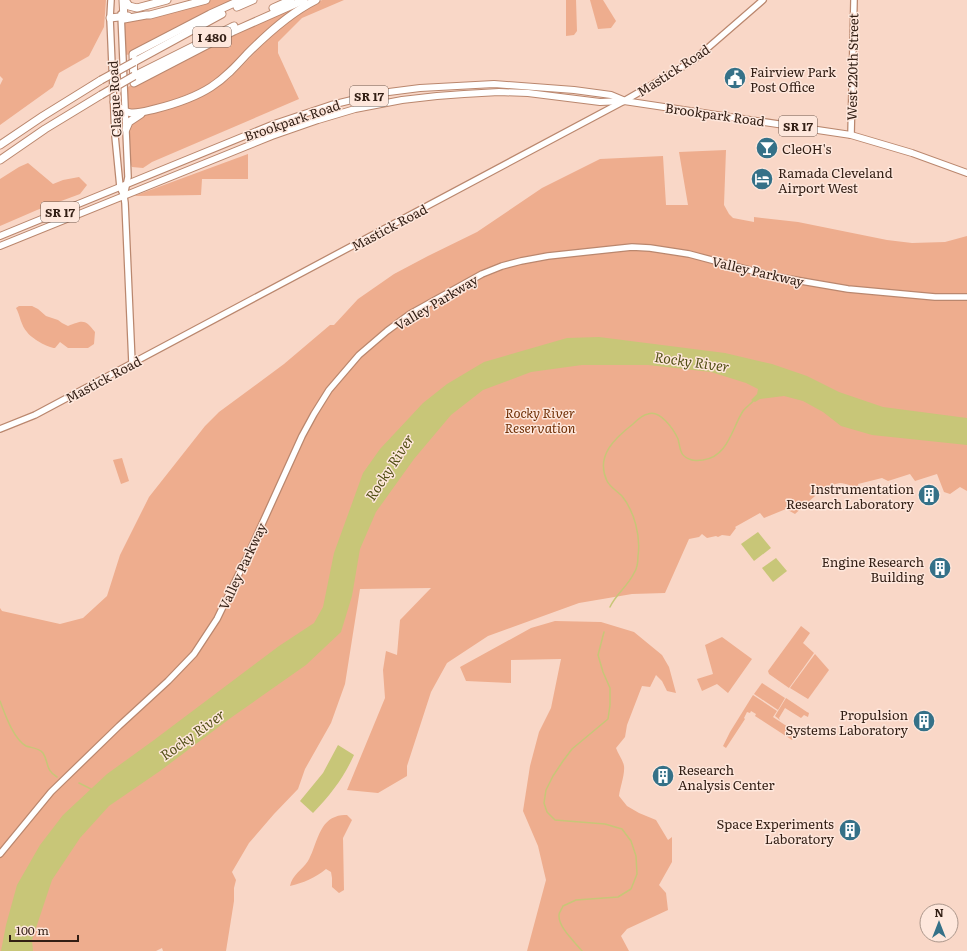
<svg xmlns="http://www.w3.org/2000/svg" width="967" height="951" font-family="Literata,serif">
<rect width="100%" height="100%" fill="#f9d7c7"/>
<g fill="#eead8e">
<path d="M0 0H106L104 27 89 56 59 73 53 87 0 125V85L3 79 0 76Z"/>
<path d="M206 0H239L133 54 125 55 124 19Z"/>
<path d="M307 0 308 2 279 19 224 73 203 88 176 99 146 108 135 110 128 109 126 88 234 31Z"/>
<path d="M322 0H344L302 18 278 42V53L299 99 152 162 143 168 132 167 130 163 129 128 135 119 143 115 188 102 206 94 229 79 274 33 292 18Z"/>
<path d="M566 0H576L577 31 574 35 566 36Z"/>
<path d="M590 0H603L616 21 611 28 598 29Z"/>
<path d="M726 150 724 205 729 214 733 218 754 222V217L798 222 887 240 912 243 945 242 967 236V491L960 487 950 494 944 492 937 474 915 481 910 474 888 481 882 478 858 484 859 487C852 487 846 483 840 483 823 485 808 503 795 514L786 509 764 518 760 513 735 527 736 528 730 536 722 535 718 537 716 536 707 538 702 534 699 537 689 539 665 593 632 594 579 603 488 636 447 663 431 692 407 766V776L378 793 347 790 385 698 383 670 386 651 397 655 400 620 431 588 360 589 345 684 331 723 305 769 298 789 274 814 249 843 232 872 236 880 234 888V901L226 951H163L162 948 156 951H0V608L2 611 60 624 83 618 107 596 120 555 149 497 205 426 219 412 284 364 330 325H334L358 299 394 274 428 256 477 232 542 188 600 159 663 156 666 205H688L679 152Z"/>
<path d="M248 154V179H202L201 195 134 196Z"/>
<path d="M28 163 53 184 63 180 79 177 87 185 80 194 37 210 0 226V179L19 167Z"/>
<path d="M19 306H32L38 309 46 316 58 320 62 323 68 326C83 320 85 319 95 332L94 344 88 348H68L60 342 55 348C48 348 31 338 27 332 21 326 20 315 16 308Z"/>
<path d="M122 458 129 481 121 484 113 460Z"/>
<path d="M555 621 601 622 634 632 662 655 669 667 676 693 667 691 662 681 656 675 650 687 642 686 627 725 625 737 616 748C618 754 623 760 624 766 625 775 620 787 619 796L627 806 639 813 656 820 668 840 672 837V862L659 885 666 893 668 910 627 929 621 936 629 951H527L546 880 538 846 523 811 530 766 539 732 551 708 561 659 511 660V683L466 681 460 667 531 628Z"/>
<path d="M801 626 810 633 803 643 814 653 789 688 769 674 768 671Z"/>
<path d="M722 637 752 659 728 693 717 684 702 691 697 679 713 674 705 645Z"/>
<path d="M815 654 829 670 808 699 790 688Z"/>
<path d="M762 683 785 698 778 710 754 694Z"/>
<path d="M753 695 777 711 773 717 797 733 792 740 755 716 756 714 751 711 750 713 747 712 744 718 745 719 726 748 723 746 730 732Z"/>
<path d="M786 698 807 712 809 713 808 717 804 715 801 718 785 708 779 718 780 720 775 716Z"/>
<path d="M347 815 352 820 343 838 344 890 339 893 332 887V878L331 872 326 869C315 878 303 883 290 886 292 875 302 870 308 861 316 848 318 823 335 817 339 815 344 815 347 815Z"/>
</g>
<g fill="#c8c678">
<path d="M599 337 725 353 772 364 807 376 839 392 883 407 967 418V445L872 435 841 426 823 412 803 401 784 396 760 399 755 402 751 400 757 394 758 389 746 383 711 372 648 365H582L531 372 483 390 451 415 414 459 376 512 360 549 352 596 341 632 306 665 232 717 160 771 109 806 80 838 52 880 32 940 33 951H1L6 925 17 885 40 845 63 815 107 774 154 740 279 646 314 623 323 607 334 553 363 473 380 449 423 403 447 384 484 362 567 338Z"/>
<path d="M758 532 771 548 754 561 741 544Z"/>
<path d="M776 558 787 571 773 582 762 568Z"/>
<path d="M338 745 354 755C343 779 331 794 313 813L300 801 323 773Z"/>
</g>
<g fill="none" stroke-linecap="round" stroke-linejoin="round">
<g stroke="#c8c678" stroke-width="1.5">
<path d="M610 607C616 594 628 586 634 573 637 569 638 561 638 556 641 536 634 511 622 496 617 491 610 487 607 481 595 456 615 438 633 424 637 420 643 415 648 414 660 409 674 430 678 439 681 450 679 456 692 460 695 461 700 460 703 460 728 457 732 428 743 411 746 407 751 404 754 400"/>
<path d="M0 701C5 714 13 738 26 746 32 748 39 748 43 753 49 762 45 770 57 777"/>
<path d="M79 783 91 789"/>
<path d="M582 951C575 942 558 927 559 915 559 912 562 909 563 906L576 900 618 897 631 889 637 874 636 856 631 841 622 829 605 824 555 820 547 812 544 803 546 790 553 776 563 761 572 749 608 719 610 705V688L603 672 598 655 604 632"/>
</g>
<g stroke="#ba876e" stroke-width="8">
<g id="secondary">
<path d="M111 0 110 18 115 136 120 187 124 196"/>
<path d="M121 14 128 177 124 196 125 203 132 363"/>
<path d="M851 135 854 0"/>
<path d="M0 429 35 415 624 101 674 72 695 59 763 0"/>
<path d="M0 854 51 792 119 726 168 681 194 654 217 619 248 555 302 436 314 414 329 390 359 355 387 331 410 314 482 274 502 266 521 261 548 256 632 247 650 248 689 254 772 276 848 289 935 297H967"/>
</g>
</g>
<g stroke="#ba876e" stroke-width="8">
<g id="primary">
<path d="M0 236 274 124 331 105 381 93 420 88 494 84 574 90 611 95 623 100"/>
<path d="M0 246 272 136 318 120 355 109 402 100 437 96 464 94 499 92 528 93 600 102 624 101 851 135 912 153 967 173"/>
</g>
</g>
<g stroke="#ba876e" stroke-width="9">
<g id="highway">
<path d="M123 0 124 19 146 15H150L206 0"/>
<path d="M125 0 129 6 137 8 167 0"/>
<path d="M241 0 210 14 133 54 134 83 234 31 304 0"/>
<path d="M237 7 253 0"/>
<path d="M273 8 291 0"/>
<path d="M110 18 128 16"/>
<path d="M134 62 222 14"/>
<path d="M134 76 234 26"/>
<path d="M114 102C126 118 138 113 155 109 175 104 194 98 211 87 225 78 236 66 247 54 268 33 290 13 316 0"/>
<path d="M126 129 129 122 141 114"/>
<path d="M0 145 43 116 101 80"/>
<path d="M0 160 45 129 101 95"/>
</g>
</g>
<use href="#secondary" stroke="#fff" stroke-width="5.5"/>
<use href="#primary" stroke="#fff" stroke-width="6"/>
<use href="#highway" stroke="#fff" stroke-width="7"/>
<g stroke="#ba876e" stroke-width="9" stroke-linecap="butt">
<g id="highway-bridge">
<path d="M101 80 134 62"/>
<path d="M101 95 134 76"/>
</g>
</g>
<use href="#highway-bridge" stroke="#fff" stroke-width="7"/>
</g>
<defs>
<g id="civic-disc" transform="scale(1.15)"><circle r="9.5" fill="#357188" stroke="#fee7dc"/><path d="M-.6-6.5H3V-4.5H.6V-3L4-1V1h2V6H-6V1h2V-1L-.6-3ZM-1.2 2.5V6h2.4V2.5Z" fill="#fff"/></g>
<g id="bar-disc" transform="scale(1.15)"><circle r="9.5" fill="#357188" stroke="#fee7dc"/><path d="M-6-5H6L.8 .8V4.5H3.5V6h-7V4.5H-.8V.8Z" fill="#fff"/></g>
<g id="hotel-disc" transform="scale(1.15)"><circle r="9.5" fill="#357188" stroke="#fee7dc"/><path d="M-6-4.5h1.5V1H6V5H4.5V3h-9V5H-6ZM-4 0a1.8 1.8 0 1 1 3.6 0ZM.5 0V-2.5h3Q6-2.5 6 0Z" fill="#fff"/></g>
<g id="building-disc" transform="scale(1.15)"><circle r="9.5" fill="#357188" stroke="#fee7dc"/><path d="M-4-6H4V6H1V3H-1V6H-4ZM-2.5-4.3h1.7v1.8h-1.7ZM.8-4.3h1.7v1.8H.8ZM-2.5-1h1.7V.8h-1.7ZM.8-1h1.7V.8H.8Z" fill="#fff"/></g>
</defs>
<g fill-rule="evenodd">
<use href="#civic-disc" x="735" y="78"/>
<use href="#bar-disc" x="767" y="148"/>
<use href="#hotel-disc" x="762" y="179"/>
<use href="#building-disc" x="929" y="495"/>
<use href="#building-disc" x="940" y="568"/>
<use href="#building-disc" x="924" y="721"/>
<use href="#building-disc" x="663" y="776"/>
<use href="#building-disc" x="850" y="830"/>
</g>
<g text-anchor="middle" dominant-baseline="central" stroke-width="3" stroke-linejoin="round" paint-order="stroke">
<g fill="#fee7dc" stroke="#6f5a50" stroke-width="1">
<rect x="193" y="27" width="38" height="20" rx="3"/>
<rect x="350" y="86" width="38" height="20" rx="3"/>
<rect x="779" y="116" width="38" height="20" rx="3"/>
<rect x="41" y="202" width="38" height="20" rx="3"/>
</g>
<g font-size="12" font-weight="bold" fill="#321e14">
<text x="212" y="37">I 480</text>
<text x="369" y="96">SR 17</text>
<text x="798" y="126">SR 17</text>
<text x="60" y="212">SR 17</text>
</g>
<g font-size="13" fill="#321e14" stroke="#fee7dc">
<text transform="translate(852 67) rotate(-89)">West 220th Street</text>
<text transform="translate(673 70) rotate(-33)">Mastick Road</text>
<text transform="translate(114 99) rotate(-93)">Clague Road</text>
<text transform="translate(715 114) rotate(8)">Brookpark Road</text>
<text transform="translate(292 120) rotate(-19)">Brookpark Road</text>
<text transform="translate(389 227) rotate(-28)">Mastick Road</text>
<text transform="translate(758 271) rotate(13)">Valley Parkway</text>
<text transform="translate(436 302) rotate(-31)">Valley Parkway</text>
<text transform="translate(103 379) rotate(-28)">Mastick Road</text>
<text transform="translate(242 566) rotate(-65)">Valley Parkway</text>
</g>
<g font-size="13" fill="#321e14" stroke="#fee7dc" text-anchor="start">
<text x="750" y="71">Fairview Park<tspan x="750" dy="15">Post Office</tspan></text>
<text x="782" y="148">CleOH's</text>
<text x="778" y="172">Ramada Cleveland<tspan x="778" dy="15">Airport West</tspan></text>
<text x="914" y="488" text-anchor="end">Instrumentation<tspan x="914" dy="15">Research Laboratory</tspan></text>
<text x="924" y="561" text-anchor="end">Engine Research<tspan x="924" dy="15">Building</tspan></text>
<text x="908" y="714" text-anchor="end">Propulsion<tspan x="908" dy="15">Systems Laboratory</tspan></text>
<text x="678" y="769">Research<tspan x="678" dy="15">Analysis Center</tspan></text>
<text x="834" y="823" text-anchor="end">Space Experiments<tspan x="834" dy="15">Laboratory</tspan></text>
</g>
<g font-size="13" font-style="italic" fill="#702f05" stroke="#fee7dc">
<text x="540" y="412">Rocky River<tspan x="540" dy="15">Reservation</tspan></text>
</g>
<g font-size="14" font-style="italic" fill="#535016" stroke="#fee7dc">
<text transform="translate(692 361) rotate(8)">Rocky River</text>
<text transform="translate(389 467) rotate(-57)">Rocky River</text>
<text transform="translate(192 734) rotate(-36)">Rocky River</text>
</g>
</g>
<g transform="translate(939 923)"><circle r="19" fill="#fee7dc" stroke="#ac978c"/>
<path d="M0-3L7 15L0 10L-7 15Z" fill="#357188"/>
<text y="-6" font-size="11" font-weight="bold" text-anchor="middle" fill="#321e14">N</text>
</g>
<path d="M10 935v6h68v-6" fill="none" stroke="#321e14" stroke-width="2"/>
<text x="16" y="935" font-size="12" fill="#321e14" stroke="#fee7dc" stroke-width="3" paint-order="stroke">100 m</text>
</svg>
